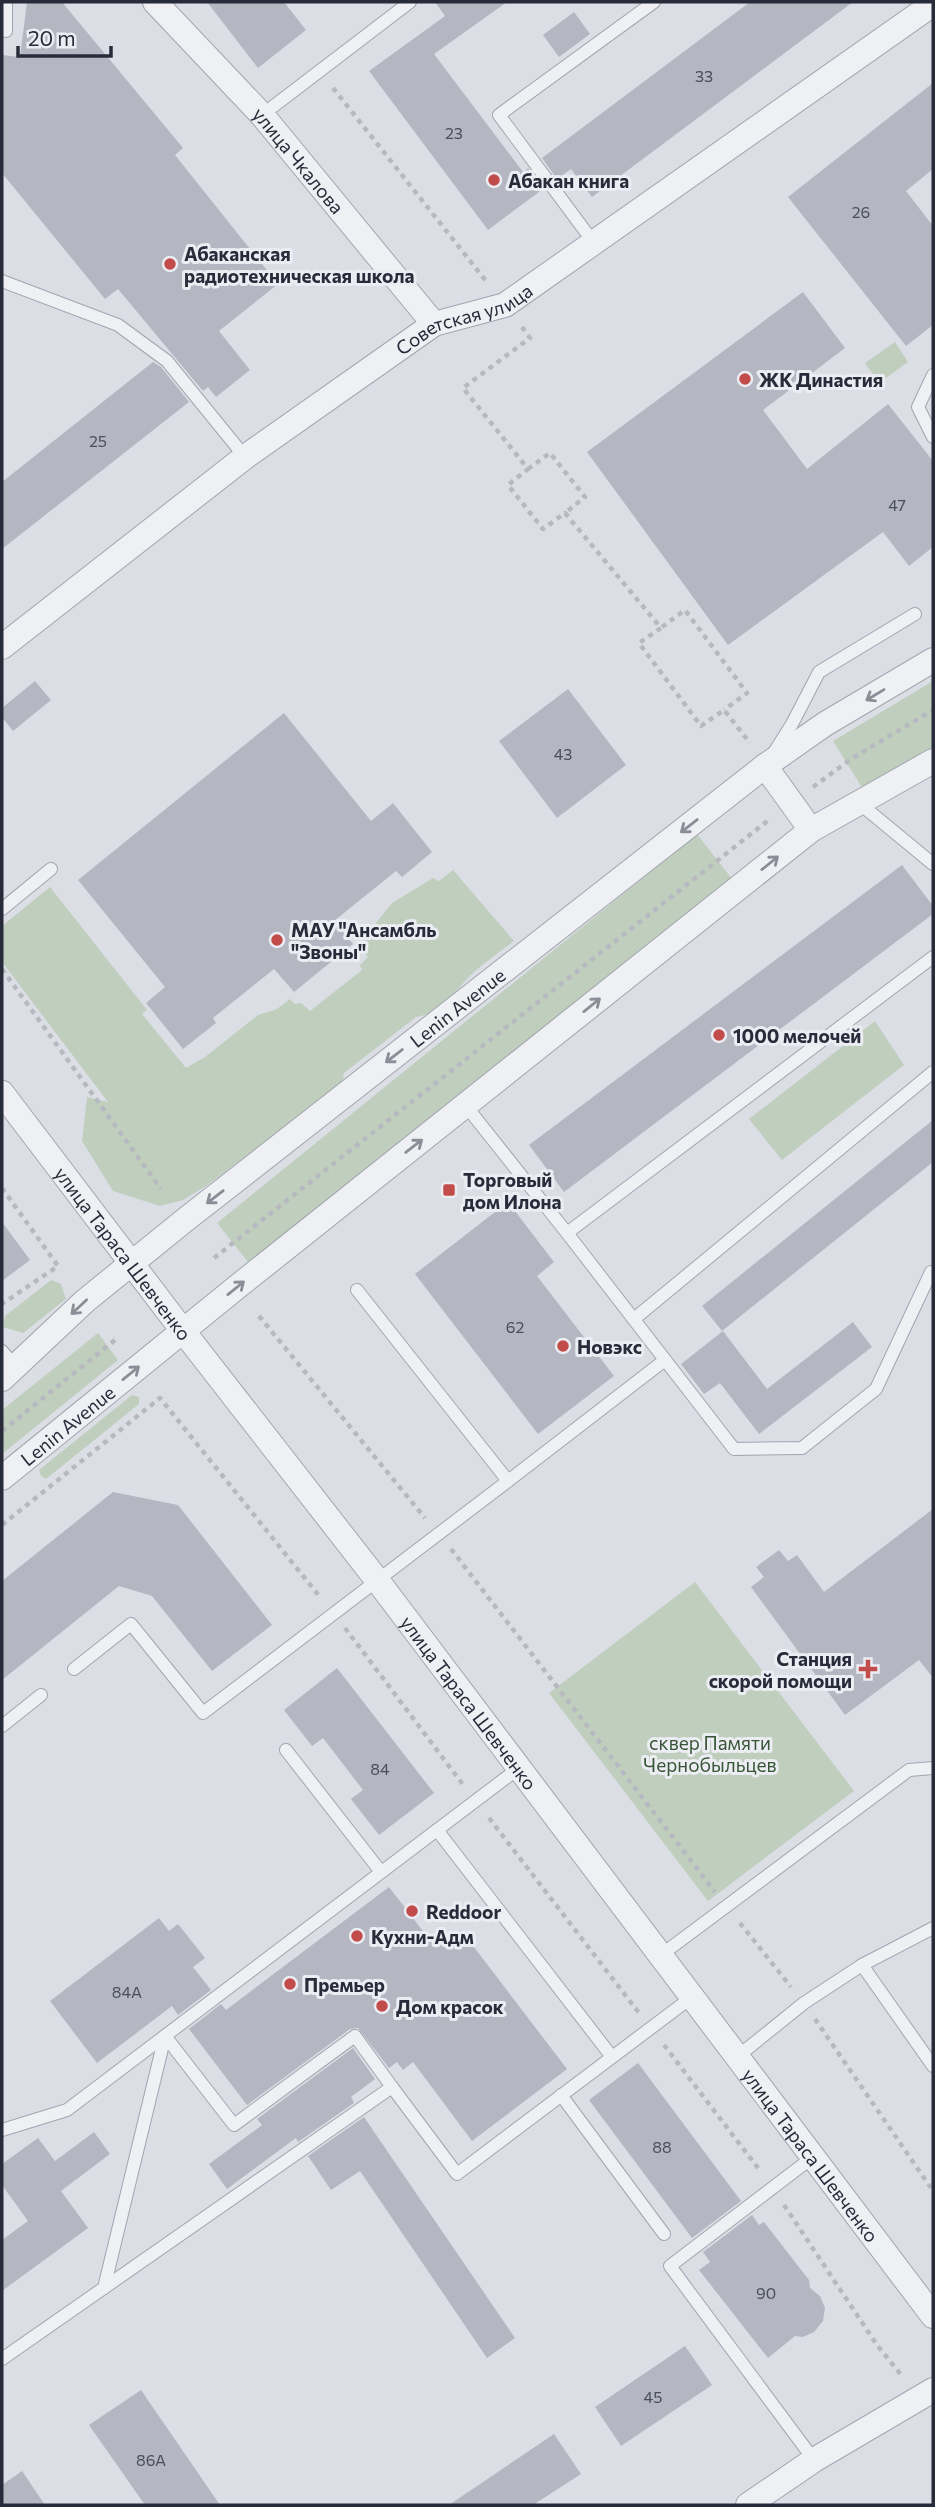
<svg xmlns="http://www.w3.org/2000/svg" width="935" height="2507" font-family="Commissioner,sans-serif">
<rect width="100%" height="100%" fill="#dcdee5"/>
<g fill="#c0cebe">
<path d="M895 342 908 362 879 383 865 363Z"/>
<path d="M933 681V754L866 794 833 741Z"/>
<path d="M697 834 732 879 248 1262 217 1223Z"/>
<path d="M453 870 514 941C501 951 487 961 475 971 457 987 442 1014 416 1017L344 1073 342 1084 206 1186 183 1200 160 1206 113 1191 82 1141 87 1097 108 1102 2 962V926L50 887 147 1010 142 1014 186 1068 205 1057 258 1015 277 1009 290 999 295 1004 301 1003 310 1011 362 970 360 965 368 957 358 946 375 933V924L392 903 433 878 439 881Z"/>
<path d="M875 1021 904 1065 782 1160 749 1119Z"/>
<path d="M51 1280 61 1284 66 1299 23 1333 3 1327 5 1316Z"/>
<path d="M98 1333 118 1360 2 1454V1410Z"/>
<path d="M132 1395 139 1397V1404L46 1479 41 1476 39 1470Z"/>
<path d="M695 1582 854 1791 708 1901 549 1693Z"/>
</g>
<g fill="#b4b7c1">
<path d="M27 2H62L183 148 175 155 278 284 219 331 250 370 216 397 208 387 203 391 118 289 105 299 2 173V55L20 57Z"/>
<path d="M207 2H284L306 30 258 68Z"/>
<path d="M435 2H507L434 54 523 172 528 168 543 189 488 230 369 71 445 16Z"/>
<path d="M750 2H853L592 197 571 169 557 179 542 158Z"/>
<path d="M574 12 590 34 559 57 543 35Z"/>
<path d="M933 83V169L906 191 933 226V325L906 346 788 197Z"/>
<path d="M803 292 845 348 763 410 807 469 888 404 933 461V547L909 566 883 532 728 645 587 452Z"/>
<path d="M153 362 161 367 189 402 2 549V482Z"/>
<path d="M35 681 51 700 13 731 2 717V708Z"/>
<path d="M568 689 626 765 557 818 499 741Z"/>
<path d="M284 713 371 821 393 803 432 852 402 877 396 871 334 921 353 944 294 992 274 969 213 1018 216 1023 183 1049 146 1003 165 987 78 880Z"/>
<path d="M902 865 933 906V914L564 1192 529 1145Z"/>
<path d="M933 1120V1162L722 1331 702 1306Z"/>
<path d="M508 1202 554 1262 537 1276 614 1376 538 1434 415 1274Z"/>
<path d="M2 1222 30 1260 2 1281Z"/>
<path d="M853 1322 872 1347 759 1434 720 1383 704 1394 681 1364 723 1331 767 1389Z"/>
<path d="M113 1492 178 1505 272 1625 212 1671 152 1596 119 1586 2 1680V1581Z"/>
<path d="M933 1509V1678L919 1660 845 1715 751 1587 764 1577 756 1567 779 1550 788 1561 797 1555 824 1592Z"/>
<path d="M337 1668 434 1793 379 1835 351 1799 363 1790 323 1738 312 1746 284 1710Z"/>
<path d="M389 1887 436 1948 461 1930 567 2069 472 2141 413 2062 403 2070 397 2062 389 2068 358 2028 350 2029 247 2105 189 2029 221 2004 226 2010Z"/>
<path d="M159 1918 169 1931 178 1924 205 1958 193 1967 211 1990 178 2015 172 2006 97 2063 50 2001Z"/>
<path d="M353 2048 375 2079 351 2097 354 2103 298 2142 296 2138 227 2189 209 2164 262 2125 257 2119Z"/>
<path d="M638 2063 741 2201 692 2238 589 2100Z"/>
<path d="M364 2117 515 2338 487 2358 360 2171 331 2190 308 2156Z"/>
<path d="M94 2132 110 2154 61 2191 88 2228 2 2291V2240L28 2221 2 2185V2164L38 2138 55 2161Z"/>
<path d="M752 2215 759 2225 764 2222 809 2280 810 2288 820 2296 825 2308 823 2321 814 2332 803 2337 795 2336 768 2358 699 2270 710 2262 703 2252Z"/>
<path d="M685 2346 712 2385 621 2446 595 2407Z"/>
<path d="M141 2390 220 2505H145L89 2425Z"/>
<path d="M554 2434 581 2474 533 2505H449Z"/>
<path d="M22 2471 45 2505H2V2485Z"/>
</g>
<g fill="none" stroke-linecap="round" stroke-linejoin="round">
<g stroke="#a2a5ae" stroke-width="14">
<g id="lane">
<path d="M6 31V2"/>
<path d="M262 115 410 2"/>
<path d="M594 243 499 115 654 2"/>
<path d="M2 281 118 325 167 361 245 457"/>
<path d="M933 375 918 407 933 437"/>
<path d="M775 751 792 724 819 672 915 614"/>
<path d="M859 803 933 864"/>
<path d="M2 909 51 869"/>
<path d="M466 1106 567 1233 933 957"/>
<path d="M567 1233 734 1449 802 1448 876 1389 931 1272"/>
<path d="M634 1319 933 1072"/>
<path d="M2 1351 16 1368"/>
<path d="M508 1481 665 1360"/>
<path d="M74 1669 131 1624 203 1713 508 1481 357 1290"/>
<path d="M2 1726 41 1695"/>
<path d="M286 1750 381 1872"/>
<path d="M437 1830 612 2057"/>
<path d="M661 1955 909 1770 933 1768"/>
<path d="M862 1965 933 1928"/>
<path d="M165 2036 234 2125 355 2036 392 2087"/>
<path d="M737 2057 804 2003 862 1965 933 2066"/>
<path d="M561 2095 664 2234"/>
<path d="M2 2130 67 2110 519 1768"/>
<path d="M813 2157 670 2266 814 2460"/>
<path d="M104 2288 165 2036"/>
<path d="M2 2359 392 2087 457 2174 692 1997"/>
</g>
</g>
<g stroke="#a2a5ae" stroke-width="26">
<g id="street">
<path id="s1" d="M155 2 262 115 434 324"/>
<path id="s2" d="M2 647 245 457 434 324 505 305 933 4"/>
<path d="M765 766 811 830"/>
<path id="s3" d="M2 1093 183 1331 377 1580 933 2316"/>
<path id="s4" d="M2 1379 85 1301 185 1220 765 766 825 724 933 660"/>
<path id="s5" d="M2 1478 237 1287 811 830 933 761"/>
<path d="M748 2505 814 2460 933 2390"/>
</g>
</g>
<g stroke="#b7b9c0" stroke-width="4.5" stroke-dasharray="5 5" stroke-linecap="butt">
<path d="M333 88 486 281"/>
<path d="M522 327 530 338 463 388 528 469 508 485 543 529 565 513 661 628 639 643 701 726 724 710 750 743"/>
<path d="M528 469 550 453 585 497 565 513"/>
<path d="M662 627 685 610 747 693 724 710"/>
<path d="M813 787 851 759 933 710"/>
<path d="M2 969 161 1189"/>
<path d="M2 1188 58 1266 2 1304"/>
<path d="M214 1258 770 819"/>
<path d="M259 1316 425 1518"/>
<path d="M2 1431 115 1340"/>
<path d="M2 1525 160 1398 320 1597"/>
<path d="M451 1549 715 1892"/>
<path d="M345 1628 464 1786"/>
<path d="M489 1818 639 2013"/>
<path d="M740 1923 791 1987"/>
<path d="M815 2019 933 2191"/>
<path d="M664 2045 761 2172"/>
<path d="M784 2205 877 2345 902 2376"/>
</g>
<use href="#lane" stroke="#eff0f4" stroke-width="12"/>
<use href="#street" stroke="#eff0f4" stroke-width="24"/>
</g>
<defs><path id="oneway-shaft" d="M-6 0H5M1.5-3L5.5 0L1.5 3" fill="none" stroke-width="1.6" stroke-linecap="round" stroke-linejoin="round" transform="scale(1.75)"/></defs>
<g stroke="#8b8e97">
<use href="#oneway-shaft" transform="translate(875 695) rotate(149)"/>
<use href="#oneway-shaft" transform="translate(689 826) rotate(142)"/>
<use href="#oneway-shaft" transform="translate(770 863) rotate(-39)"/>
<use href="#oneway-shaft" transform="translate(592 1005) rotate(-39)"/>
<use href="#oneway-shaft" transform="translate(394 1056) rotate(142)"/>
<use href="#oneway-shaft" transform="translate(414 1146) rotate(-38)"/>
<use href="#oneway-shaft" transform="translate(215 1197) rotate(142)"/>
<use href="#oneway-shaft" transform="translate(236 1288) rotate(-39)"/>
<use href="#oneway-shaft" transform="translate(79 1307) rotate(137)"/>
<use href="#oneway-shaft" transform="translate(131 1373) rotate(-39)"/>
</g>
<g fill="#c14c4a" stroke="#ebedf3" stroke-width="2.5">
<circle cx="494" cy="180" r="7"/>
<circle cx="170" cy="264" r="7"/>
<circle cx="745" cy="379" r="7"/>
<circle cx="277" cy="940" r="7"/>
<circle cx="719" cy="1035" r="7"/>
<rect x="442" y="1183" width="14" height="14" rx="3.5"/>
<circle cx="563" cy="1346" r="7"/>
<path d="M864.5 1658.5h7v7h7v7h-7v7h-7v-7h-7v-7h7z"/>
<circle cx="412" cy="1911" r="7"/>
<circle cx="357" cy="1936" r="7"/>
<circle cx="290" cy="1984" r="7"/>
<circle cx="382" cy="2006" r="7"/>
</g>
<g text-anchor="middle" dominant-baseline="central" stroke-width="6" stroke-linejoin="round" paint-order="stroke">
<g font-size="16" fill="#4a4e5c">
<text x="704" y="75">33</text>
<text x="454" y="132">23</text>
<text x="861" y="211">26</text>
<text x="98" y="440">25</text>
<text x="897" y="504">47</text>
<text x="563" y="753">43</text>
<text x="515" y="1326">62</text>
<text x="380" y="1768">84</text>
<text x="127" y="1991">84А</text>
<text x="662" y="2146">88</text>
<text x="766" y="2292">90</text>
<text x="653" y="2396">45</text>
<text x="151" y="2459">86А</text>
</g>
<g font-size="19" fill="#272b3a" stroke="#ebedf3">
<text stroke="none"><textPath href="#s1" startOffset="214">улица Чкалова</textPath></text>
<text stroke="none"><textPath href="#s2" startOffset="569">Советская улица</textPath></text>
<text stroke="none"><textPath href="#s4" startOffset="588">Lenin Avenue</textPath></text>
<text stroke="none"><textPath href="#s3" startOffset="201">улица Тараса Шевченко</textPath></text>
<text stroke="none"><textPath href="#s5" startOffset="84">Lenin Avenue</textPath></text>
<text stroke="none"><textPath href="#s3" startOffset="768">улица Тараса Шевченко</textPath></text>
<text stroke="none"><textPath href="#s3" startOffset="1335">улица Тараса Шевченко</textPath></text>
</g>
<g font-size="19" font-weight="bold" fill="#272b3a" stroke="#ebedf3" text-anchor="start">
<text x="508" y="180">Абакан книга</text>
<text x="184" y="253">Абаканская<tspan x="184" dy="22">радиотехническая школа</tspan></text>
<text x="759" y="379">ЖК Династия</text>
<text x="291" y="929">МАУ "Ансамбль<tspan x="291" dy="22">"Звоны"</tspan></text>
<text x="733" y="1035">1000 мелочей</text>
<text x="463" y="1179">Торговый<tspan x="463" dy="22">дом Илона</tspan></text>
<text x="577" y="1346">Новэкс</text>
<text x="852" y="1658" text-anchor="end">Станция<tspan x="852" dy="22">скорой помощи</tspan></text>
<text x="426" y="1911">Reddoor</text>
<text x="371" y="1936">Кухни-Адм</text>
<text x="304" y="1984">Премьер</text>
<text x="396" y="2006">Дом красок</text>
</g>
<g font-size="19" fill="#375536" stroke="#ebedf3">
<text x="710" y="1742">сквер Памяти<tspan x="710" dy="22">Чернобыльцев</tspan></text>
</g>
</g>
<rect width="935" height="2507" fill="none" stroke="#272b3a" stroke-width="7"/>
<path d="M18 46v10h93v-10" fill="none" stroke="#272b3a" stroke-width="3.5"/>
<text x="28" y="46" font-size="21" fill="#272b3a" stroke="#ebedf3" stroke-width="5" paint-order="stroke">20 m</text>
</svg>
